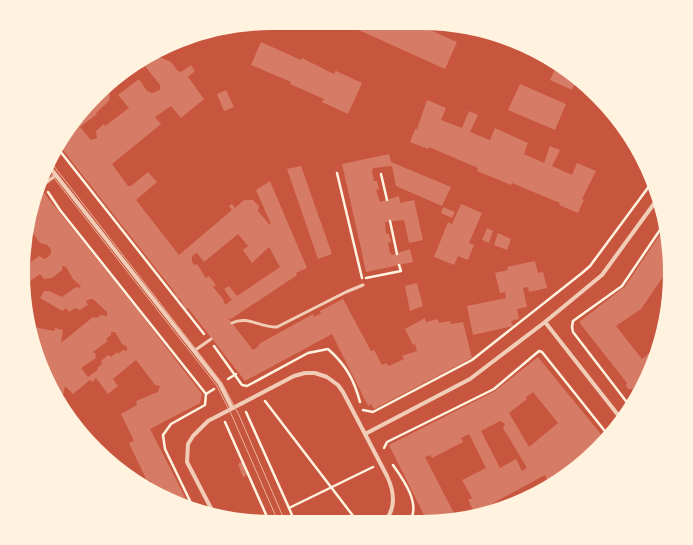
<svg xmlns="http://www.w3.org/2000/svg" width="693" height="545" font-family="'PT Sans Narrow',sans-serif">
<rect width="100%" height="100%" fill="#c8553d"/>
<g fill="#d67c66" fill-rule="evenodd">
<path d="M341 22H412L457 42 445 69Z"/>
<path d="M261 42 301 60 302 58 334 74 336 71 362 83 348 114 322 102 324 99 290 84 291 82 251 65Z"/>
<path d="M152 54 155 58 157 56 171 62 178 71 181 72 191 65 195 71 188 77 204 99 181 118 171 106 155 117 161 124 112 164 128 186H131L148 172 157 182 136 200 179 255 232 210 229 206 232 204 235 208 244 200H253L259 206 258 211 269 224H271L256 190 270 181 307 268 296 273 297 275 231 319 228 318 253 350 259 346V344L313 314 314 317 321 313 320 311 343 299 371 351 374 350 382 365 386 363 389 366 404 359 402 356 417 351 415 344 413 345 405 329 425 318 426 322 438 319 439 323 450 321 451 324 463 322 472 358 374 409 371 404 368 406 332 334 245 381 188 308 186 309 180 299 176 297 177 296 173 290 58 144 95 96 111 83 109 101 96 113 97 114 80 127 91 140 97 138 96 131 104 124 105 126 129 108 118 95 139 79 147 91 152 93 160 90V85L141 61ZM238 234 248 246 243 250 252 263 269 247 280 267 237 296 229 286 224 289 231 299H233L225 305 223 299 213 287 216 285 209 276 206 278 197 264 194 265 192 262V256L197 253 204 262Z"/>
<path d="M556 67 577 79 572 90 550 80Z"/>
<path d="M520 84 566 104 555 130 508 110Z"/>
<path d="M226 90 234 107 224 111 217 94Z"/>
<path d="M427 100 446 108 441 120 462 128 469 111 478 115 470 132 490 140 495 128 528 143 524 154 544 163 550 146 560 150 552 166 572 175 577 163 596 171 582 199 584 200 578 213 559 205 560 203 512 183 511 185 477 171 478 168 429 147 428 149 410 142 415 129H417Z"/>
<path d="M389 154 391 162 451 187 442 206 396 186 392 166 373 168 372 171 374 181H377L379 189 376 190 380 202 399 196 400 203 414 200 423 240 409 243 404 220 385 222 386 234H389L391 242 388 243 390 253 392 255 410 249 413 262 366 272 362 254 363 253H362L342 164Z"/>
<path d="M301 166 332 254 318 259 287 169Z"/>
<path d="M44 193 132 303 202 394 200 403 150 429 188 503 154 489 150 480 147 481 129 443 134 441 121 414 137 405 136 401 158 392 160 386 155 385 136 360 113 379 118 386 108 394 96 378 92 382 90 380 73 394 65 386 61 405 56 398 40 361 42 354 37 353 31 338 29 326 54 331 55 328 63 330 61 343 93 317 96 318 101 315 107 316V312L93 299H90L86 301 88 305 80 310 75 308 69 312 66 308 62 311 40 298 44 291H49L62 297 76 287 79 288 81 286 73 279 66 267 62 266V270L52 278 44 279 40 274 29 282 28 292H25L23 268 39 256 45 259 51 254V249L47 245 40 243 32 232 27 237 30 208 33 202ZM111 332H115L122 344 127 347V351L123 350 118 354 117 352 111 357 108 355 101 361 102 364 97 368 98 370 88 377 81 368 96 358 95 353 93 352 108 341 106 339 111 335Z"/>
<path d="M461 204 482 213 469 243 474 245 468 260 458 256 454 265 434 257 448 222 452 224Z"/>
<path d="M443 207 455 212 452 218 441 213Z"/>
<path d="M665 227 669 240 667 271 641 309 616 326 642 359 658 346 635 393 632 389H628L626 386 627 383 579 322 623 288H624Z"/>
<path d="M487 228 493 231 489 243 482 240Z"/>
<path d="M498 233 511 239 507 250 494 245Z"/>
<path d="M535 261 538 273 543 272 547 288 529 292 528 287 523 288 527 307 517 309 519 319 511 321 513 326 473 335 467 306 506 298 505 292 500 293 495 273 508 270 507 267Z"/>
<path d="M417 283 423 306 410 311 405 286Z"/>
<path d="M663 328V337L660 343 656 339Z"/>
<path d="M538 357 604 438 550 486 545 475 475 513 468 500 472 498 462 480 486 468 469 434 461 438 463 442 432 458 430 455 425 457 457 519 437 522H420L426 519 389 445 495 391ZM533 392 558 423 529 447 509 413 527 399 526 397ZM500 421 505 424 503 428 527 468 522 471 516 459 500 468 481 431Z"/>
<path d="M242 462 247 475 243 477 238 464Z"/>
</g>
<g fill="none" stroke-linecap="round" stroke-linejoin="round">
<g stroke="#fff3e0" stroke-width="2.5">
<path d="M56 146 204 334"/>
<path d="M337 173 362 278"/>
<path d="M381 174 387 200"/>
<path d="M48 192 60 210 206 394 205 405 171 424 163 435 165 449 191 503 190 504"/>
<path d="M390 221 397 254"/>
<path d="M366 278 401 271 399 265"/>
<path d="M214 346 242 385 247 386 308 353 328 349C345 364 354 379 360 402"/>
<path d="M228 379 236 374"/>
<path d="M206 394 214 389"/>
<path d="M265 401 357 521"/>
<path d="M629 405 573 332 572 327 573 321 622 286 664 224"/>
<path d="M363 410 373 412 472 360 582 273 590 266 650 185"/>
<path d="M246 412 289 508"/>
<path d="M225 422 268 519"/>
<path d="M384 448 387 442 494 389 539 351 542 352 608 435"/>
<path d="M393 465C403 479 422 505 409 522"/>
<path d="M223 512 226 518"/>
<path d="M294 520 289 508 373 467"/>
</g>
<g stroke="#f1ccb7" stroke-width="3">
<path d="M38 189 56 175"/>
<path d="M232 323C247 315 261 328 277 327L346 292 363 285"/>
<path d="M194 351 211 339"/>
</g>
<g stroke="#f1ccb7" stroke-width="4">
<path d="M48 165 220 384 232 408"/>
<path d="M545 322 622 420"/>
<path d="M365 434 470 379 545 322 602 275 656 201"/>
<path d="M214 514 187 462 188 444 193 436 208 421 294 376 305 373H315L327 377 338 385 343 392 387 476C394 491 396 508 385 521"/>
</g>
<g stroke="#e9b49f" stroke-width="1">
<path d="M50 161 222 383 239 415 284 519"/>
<path d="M47 169 217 386 233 418 277 519"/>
</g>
</g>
<path d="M0 0H693V545H0ZM272 29H421A243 243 0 0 1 664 272V273A243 243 0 0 1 421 516H272A243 243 0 0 1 29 273V272A243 243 0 0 1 272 29Z" fill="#fff3e0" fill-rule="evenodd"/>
<path fill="none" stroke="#fff3e0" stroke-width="2" d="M272 29H421A243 243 0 0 1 664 272V273A243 243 0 0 1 421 516H272A243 243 0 0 1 29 273V272A243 243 0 0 1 272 29Z"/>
</svg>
